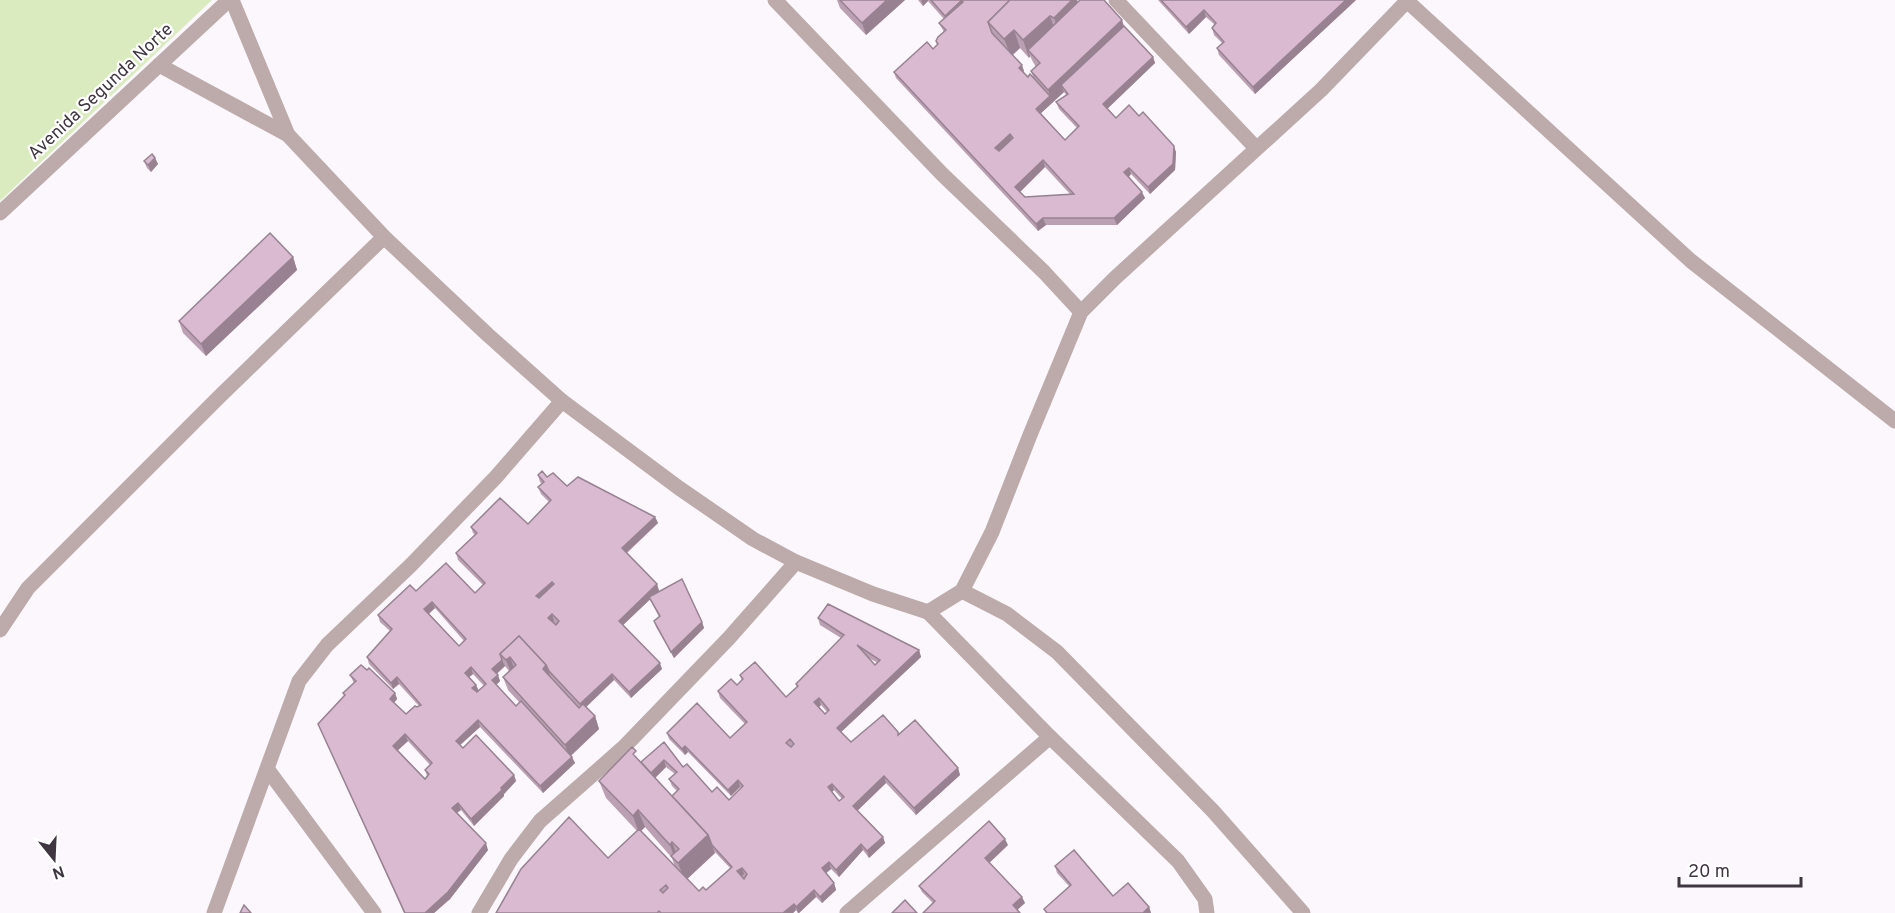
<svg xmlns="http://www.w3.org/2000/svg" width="1895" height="913" font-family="Overpass,sans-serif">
<rect width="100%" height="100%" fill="#fbf7fc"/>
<path fill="#dbebc0" d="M0 0H212L0 201Z"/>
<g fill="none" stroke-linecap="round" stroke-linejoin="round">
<g stroke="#bcabaa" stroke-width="15">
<path d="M232 0 288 135"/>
<path d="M775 0 942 174 1044 272 1081 312"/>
<path d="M1116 0 1256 148"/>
<path d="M1407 1 1691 261 1895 421"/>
<path d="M159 65 288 135 384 237 488 335 562 401 679 488 753 539 796 562 873 594 928 612 1050 737 1178 861 1205 899 1207 913"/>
<path d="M0 213 229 0"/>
<path d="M962 591 1007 614 1057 652 1213 811 1303 913"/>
<path d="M928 612 962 591 992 532 1030 435 1081 312 1115 278 1321 90 1408 0"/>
<path d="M0 630 28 588 219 397 384 237"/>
<path d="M268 770 374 913"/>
<path d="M214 913 299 681 327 645 411 565 496 477 562 401"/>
<path d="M479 913 511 859 540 821 624 747 729 638 796 562"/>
<path d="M847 913 1050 737"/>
</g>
</g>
<g fill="#bba0b3" fill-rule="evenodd">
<path d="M837 0H905L866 35 840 8Z"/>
<path d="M918 0H1077L1078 2 1124 26 1153 57 1155 63 1107 109 1116 118 1176 152 1175 170 1150 194 1131 174 1129 177 1145 198 1117 225H1046L1038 231 896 78 894 72 933 49 937 45 936 41 944 32 939 23 944 19 928 1 923 6ZM1020 48 1029 58 1030 56 1033 62 1036 67 1031 71 1033 77H1028L1023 72 1024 71 1013 55ZM1064 92 1066 95 1056 102 1059 109 1077 128 1065 140 1041 113ZM1045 167 1070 194 1025 197 1020 192Z"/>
<path d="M1158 0H1356L1255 94 1219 55 1217 48 1222 43 1214 35 1212 28 1215 25 1206 17 1189 34Z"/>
<path d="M155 158 158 164 151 172 147 168 144 161Z"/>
<path d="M293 257 297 270 206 356 183 333 179 321Z"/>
<path d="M538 475 547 477 567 486 655 517 658 523 627 553 657 584 659 591 657 593 702 622 704 628 674 658 656 627 654 621 659 617 650 599 623 625 662 669 631 698 614 680 586 707 595 716 599 729 571 756 575 763 543 793 480 727 460 745 463 748 514 775 516 781 504 794V796L474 826 461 810 457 813 488 850 450 899 434 913H404L318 724 344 696 343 693 354 683 350 675 395 693 397 699 394 703 406 714 419 706 399 684 393 689 369 664 367 657 390 631 380 622 378 615 416 591 475 593 483 585 458 560 456 553 475 535 473 533 471 527 528 524 549 502 541 494 538 487 542 484 540 482ZM435 608 464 641 459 646 429 614ZM505 666 509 671 503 677 508 690 519 702 516 706 496 685 500 681 497 674ZM473 674 484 686 478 691 476 685 469 677ZM408 741 430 765 425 770 427 776 425 779 398 750Z"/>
<path d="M818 618 919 650 921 657 841 732 851 742 898 732 899 734 958 768 960 775 916 815 886 783 857 811 883 837 885 843 869 858 863 850 839 877 831 869 826 873 834 883 836 890 822 903 816 897 799 913H798L796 910 793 913H496L608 858 637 831 606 798 599 781 639 760 641 762 664 742 683 767 712 792 729 800 741 788 740 787 731 796 688 752 685 755 669 739 667 733 730 738 745 724 720 698 718 691 737 685 742 681 740 675 786 697 797 688 796 684 841 638 820 625ZM867 657 876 662 877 663 875 665ZM821 705 827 712 825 714 819 707ZM666 767 675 774 669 779 672 786 677 791 672 796 655 778ZM834 790 842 799 839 801 832 792ZM645 827 672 858 675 867 641 831ZM714 851 730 868 706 890 699 891 687 879 715 853Z"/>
<path d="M1008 845 989 863 1025 903 1017 910 933 903 922 892 919 886Z"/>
<path d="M1055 866 1113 896 1149 907 1151 913H1046L1044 909 1069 886 1057 873Z"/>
</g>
<g fill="#988292">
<path d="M887 0H905L866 35 862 23Z"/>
<path d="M921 0H928V1L923 6Z"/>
<path d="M962 0 965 7 948 22 945 16Z"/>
<path d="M1072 0H1077L1082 14 1060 35 1054 18Z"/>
<path d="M1346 0H1356L1255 94 1253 87Z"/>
<path d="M1204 10 1206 17 1189 34 1186 27Z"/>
<path d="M1050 16 1056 33 1028 50 1030 56 1029 58 1023 40Z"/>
<path d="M1122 20 1126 32 1061 85 1064 92 1039 115 1036 109 1050 96 1048 90Z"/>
<path d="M1014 30 1020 48 1011 56 1004 39Z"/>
<path d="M1153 57 1155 63 1105 111 1103 104Z"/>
<path d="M1022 65 1024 71 1021 74 1019 68Z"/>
<path d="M1010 134 1012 140 997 154 995 148Z"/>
<path d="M1174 146 1176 152 1175 170 1150 194 1148 187Z"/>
<path d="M155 158 158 164 151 172 148 165Z"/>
<path d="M1043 160 1045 167 1018 194 1015 187Z"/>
<path d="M1129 168 1131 174 1127 179 1124 172Z"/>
<path d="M1142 192 1145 198 1117 225 1114 218Z"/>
<path d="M1043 218 1046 225 1038 231 1036 224Z"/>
<path d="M293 257 297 270 206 356 201 344Z"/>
<path d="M655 517 658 523 625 554 622 548Z"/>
<path d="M552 582 554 588 539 602 536 596Z"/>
<path d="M657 584 659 591 621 627 619 621Z"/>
<path d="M432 602 435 608 427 615 424 609Z"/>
<path d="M552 614 554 621 550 625 548 618Z"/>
<path d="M702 622 704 628 674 658 671 652Z"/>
<path d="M919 650 921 657 839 734 837 728Z"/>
<path d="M510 657 515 670 511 673 506 660Z"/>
<path d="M502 660 505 666 495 675 492 669Z"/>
<path d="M660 663 662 669 631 698 629 692Z"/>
<path d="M546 665 551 678 543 669Z"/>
<path d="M471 667 473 674 467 679 465 673Z"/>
<path d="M612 674 614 680 582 711 580 704Z"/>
<path d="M498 675 500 681 494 687 492 680Z"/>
<path d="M397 677 399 684 393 689 391 683Z"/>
<path d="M476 685 479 691 475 695 472 688Z"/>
<path d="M395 693 397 699 392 705 390 699Z"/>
<path d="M819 698 821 705 817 709 814 702Z"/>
<path d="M595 716 599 729 569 757 565 745Z"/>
<path d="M478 720 480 727 458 747 456 741Z"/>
<path d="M405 734 408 741 396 752 393 746Z"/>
<path d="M685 746 688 752 685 755 682 749Z"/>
<path d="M572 757 575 763 543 793 540 786Z"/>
<path d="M664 760 666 767 650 783 648 776Z"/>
<path d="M958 768 960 775 916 815 914 808Z"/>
<path d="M514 775 516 781 504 794V796L474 826 471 819Z"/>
<path d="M884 776 886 783 855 813 853 806Z"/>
<path d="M738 780 740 787 731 796 728 790Z"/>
<path d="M832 784 834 790 830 794 828 787Z"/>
<path d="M458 803 461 810 455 814 452 808Z"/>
<path d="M638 810 645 827 639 833 633 816Z"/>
<path d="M708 835 715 853 685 881 678 863Z"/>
<path d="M883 837 885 843 869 858 867 851Z"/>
<path d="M1005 839 1008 845 987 865 985 858Z"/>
<path d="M672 842 679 860H675L670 845Z"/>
<path d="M486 843 488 850 450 899 434 913H425Z"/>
<path d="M861 844 863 850 839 877 836 870Z"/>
<path d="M829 862 831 869 824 875 822 868Z"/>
<path d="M742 868 744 874 739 878 737 871Z"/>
<path d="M834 883 836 890 822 903 820 897Z"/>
<path d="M814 890 816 897 799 913H798L796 907Z"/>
<path d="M1022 897 1025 903 1015 912 1013 905Z"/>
<path d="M794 904 796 910 793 913H783Z"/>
<path d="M1149 907 1151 913H1143Z"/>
</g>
<g fill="#d9bad0" stroke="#988292" stroke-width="1.5" fill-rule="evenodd">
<path d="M840 0H887L862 23Z"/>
<path d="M931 0H1010L988 22 992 33 1022 65 1019 68 1028 77 1030 74 1050 96 1036 109 1065 140 1079 126 1056 102 1068 94 1061 85 1124 26 1153 57 1103 104 1116 118 1129 105 1139 116 1143 112 1174 146 1173 164 1148 187 1129 168 1124 172 1142 192 1114 218H1043L1036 224 894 72 927 42 933 49 938 44 936 41 938 37 946 30 939 23 963 2 962 0 945 16ZM1010 134 1013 138 999 151 995 148ZM1043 160 1074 194 1025 197 1015 187Z"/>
<path d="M1010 0H1072L1054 18 1050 16 1023 40 1014 30 1004 39 988 22Z"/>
<path d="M1080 0H1104L1122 20 1048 90 1031 71 1040 63 1028 50Z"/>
<path d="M1161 0H1346L1253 87 1217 48 1224 42 1212 28 1216 23 1204 10 1186 27Z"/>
<path d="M152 154 155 158 148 165 144 161Z"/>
<path d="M270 233 293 257 201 344 179 321Z"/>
<path d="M542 471 547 477 553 473 567 486 578 477 655 517 622 548 657 584 619 621 660 663 629 692 612 674 580 704 549 671 546 665 519 636 500 654 502 660 492 669 498 675 492 680 516 706 521 701 572 757 540 786 478 720 456 741 463 748 476 735 514 775 501 788 502 790 471 819 458 803 452 808 486 843 448 892 425 913H405L318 724 345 695 343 693 356 681 350 675 361 665 367 670 369 668 395 693 390 699 406 714 415 706 417 707 421 705 397 677 391 683 367 657 392 629 378 615 410 585 416 591 446 563 475 593 485 583 456 553 477 533 471 527 500 498 528 524 551 500 538 487 544 482 538 475ZM552 582 554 584 539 598 536 596ZM432 602 466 639 459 646 424 609ZM552 614 559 621 556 625 548 618ZM471 667 486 684 477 692 472 688 476 685 465 673ZM405 734 432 763 425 770 429 774 425 779 393 746Z"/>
<path d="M682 579 702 622 671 652 654 621 660 616 649 597Z"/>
<path d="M828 604 919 650 837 728 851 742 883 715 898 732V735L915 720 958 768 914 808 884 776 853 806 883 837 867 851 861 844 836 870 829 862 822 868 834 883 820 897 814 890 796 907 794 904 783 913H661L659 911 657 913H496L521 869 569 817 608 858 639 829 699 891 703 887 706 890 732 867 712 845 708 835 672 796 679 789 669 779 677 772 664 760 651 773 641 762 664 742 683 767 687 764 712 792 717 787 729 800 743 786 738 780 728 790 685 746 682 749 667 733 697 703 730 738 747 722 718 691 731 679 737 685 743 679 740 675 755 662 786 697 798 686 796 684 844 635 818 618ZM857 645 880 660 875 665ZM819 698 829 710 825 714 814 702ZM790 739 794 744 791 747 786 743ZM832 784 844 797 839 801 828 787ZM742 868 747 874 744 879 737 871ZM666 885 668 888 663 893 660 890Z"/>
<path d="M519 636 546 665 543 669 579 708 583 704 595 716 565 745 503 677 516 665 510 657 506 660 500 654Z"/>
<path d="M632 747 636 751 633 754 708 835 678 863 671 856 679 849 672 842 670 845 638 810 633 816 599 781Z"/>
<path d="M989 821 1005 839 985 858 1022 897 1013 905 1020 913H923L935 901 919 886Z"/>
<path d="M1074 850 1113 896 1128 883 1149 907 1143 913H1047L1044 909 1071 885 1055 866Z"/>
<path d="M905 900 917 913H892Z"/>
<path d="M244 905 251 913H240Z"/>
</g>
<g text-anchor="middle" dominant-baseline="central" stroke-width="4.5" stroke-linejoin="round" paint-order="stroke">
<g font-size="18" fill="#3f3641" stroke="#fff">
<text transform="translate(101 92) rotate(-43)">Avenida Segunda Norte</text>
</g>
</g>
<g transform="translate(54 859) rotate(162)" stroke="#ffffff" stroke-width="4.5" paint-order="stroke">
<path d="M0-4.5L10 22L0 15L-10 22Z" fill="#3f3641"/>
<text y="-9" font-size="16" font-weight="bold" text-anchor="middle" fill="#3f3641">N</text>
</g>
<path d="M1679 877v9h122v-9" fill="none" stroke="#3f3641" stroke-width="3"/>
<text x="1688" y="877" font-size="18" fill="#3f3641" stroke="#ffffff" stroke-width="4.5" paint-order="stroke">20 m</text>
</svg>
